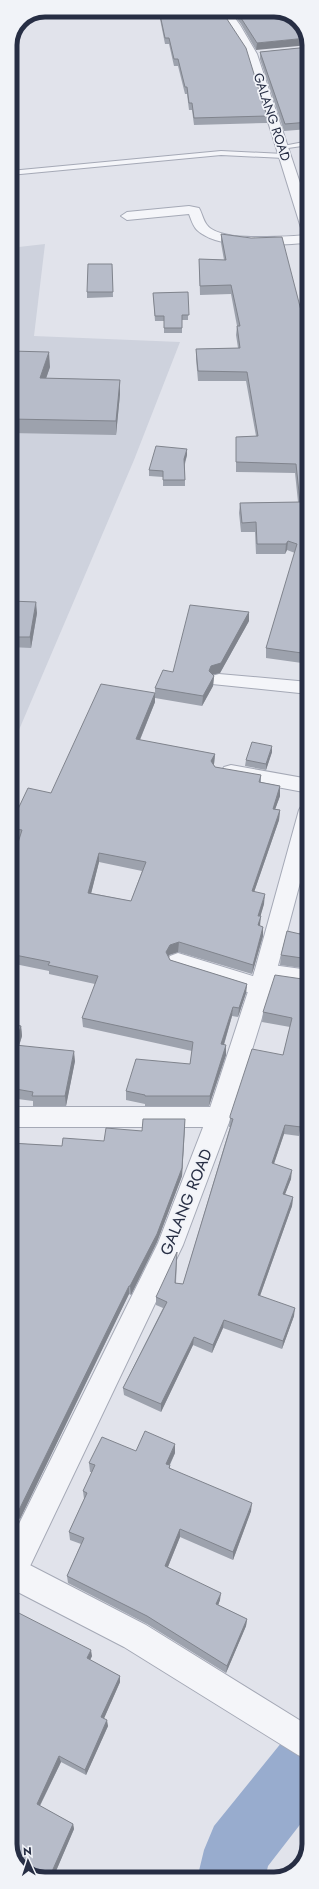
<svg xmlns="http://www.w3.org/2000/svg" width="319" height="1889" font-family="Jost,sans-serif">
<rect width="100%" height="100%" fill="#e1e3eb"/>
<path fill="#ced2dd" d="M45 244 34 336 180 342 134 460 10 751V248Z"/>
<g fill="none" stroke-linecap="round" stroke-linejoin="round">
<path fill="#98acce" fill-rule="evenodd" d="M309 1727V1813L268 1866 265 1879H197L204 1850 214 1826 286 1737Z"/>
<g stroke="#a5a9b6" stroke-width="2">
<g id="service">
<path d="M309 141V145L281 149 278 147Z"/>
<path d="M221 151 284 154 287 156 284 158 221 155 10 175V171Z"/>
</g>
</g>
<g stroke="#a5a9b6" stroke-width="2">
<g id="minor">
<path d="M189 206 199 208C202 213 203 220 207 225 221 243 286 236 309 235V243C278 244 221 252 197 230 193 226 191 219 189 214L127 220 121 216 127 212Z"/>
<path d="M219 674 309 682V694L212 684 210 680 212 676Z"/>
<path d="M231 765 309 779V793L224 777 221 772 224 767Z"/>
<path d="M178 953 256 977 254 973 257 967 265 964 309 970V988L269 982 271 987 268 993 260 996 170 968 167 962 170 956Z"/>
<path d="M10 1107H219L228 1110 231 1117 228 1124 219 1127H10Z"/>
<path d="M10 1557 22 1561 146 1625 309 1726V1760L298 1755 124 1647 10 1588Z"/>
</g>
</g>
<g stroke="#a5a9b6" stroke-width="2">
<g id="tertiary">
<path d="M218 10H229L240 25 257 54 309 210V235L302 231 247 54 230 26Z"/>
<path d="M309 803V849L276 973 231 1117 183 1245 21 1585 10 1589V1542L158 1243 207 1117 254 973 299 810 302 805Z"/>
</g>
</g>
<use href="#service" fill="#f4f5f9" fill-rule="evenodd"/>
<use href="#minor" fill="#f4f5f9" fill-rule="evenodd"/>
<use href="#tertiary" fill="#f4f5f9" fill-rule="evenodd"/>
</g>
<g fill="#9da2ad" fill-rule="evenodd">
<path d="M155 10H221L267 116V123L194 125 192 110H189L187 94H185L178 66H174L169 44H165L159 14Z"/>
<path d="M230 10H278L256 50 241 24Z"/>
<path d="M309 47V129L284 131 260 59V52Z"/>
<path d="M221 234 304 322V340L309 369V664L266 658V648L295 553 287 550 285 554H256L255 532H241L239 513 240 503 298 502 295 473 236 472V437L256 436 246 381H198L196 359V349L238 348 236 335 237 326 231 294 200 295 199 259 224 260 221 243Z"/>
<path d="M112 264 113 297 87 298V292Z"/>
<path d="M188 292V320H182V333H164V321H155L153 293Z"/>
<path d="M10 351 50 367 46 378 120 380V394L116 435 10 433Z"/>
<path d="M187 455 185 464V486H163V477L149 476V470Z"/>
<path d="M10 601 37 613 31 648 10 647Z"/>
<path d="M249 621 220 673 212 675 214 676 213 686 202 706 155 698V702L140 740 215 754 214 764V765L215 767 261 775V782L280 786V796L275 809 280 810 279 820 254 892 264 904 260 916V926L263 927V936L252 974 178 952 169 955 168 957 170 960 247 984 246 993 238 1017 232 1016 224 1045H226V1055L209 1106H145V1104L126 1100V1091L190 1064 192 1051 83 1027 82 1018 95 984 49 974V971L10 963V868L19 839 10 837V807L18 809 51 793 155 693V688L173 672ZM99 862 142 871 131 901 91 893Z"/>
<path d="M272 752 266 770 245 766 246 760Z"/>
<path d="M309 900V969L280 965 281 955 300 934Z"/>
<path d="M309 980V1080L299 1136 284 1134 274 1164 291 1179 285 1194 293 1197 292 1206 260 1296 294 1316 282 1349 223 1328 212 1353 193 1345 161 1412 124 1395 123 1388 163 1308 156 1305V1297L177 1261 176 1283 183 1284 230 1127H229L230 1118 283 1055 290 1027 262 1022 263 1012Z"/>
<path d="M10 1024 21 1026 22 1036 19 1046 75 1061 66 1106H33V1101L10 1098Z"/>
<path d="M185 1128 182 1176 157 1242 131 1295 129 1294 20 1519 16 1517 10 1531V1184L11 1182H10V1143L62 1146 104 1141 142 1131Z"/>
<path d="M136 1451 175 1453 170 1465V1469L251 1511 233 1560 180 1537 168 1567 220 1600 218 1605 247 1619 246 1626 226 1673 147 1624 68 1583 67 1576 81 1544 70 1540 69 1532 84 1499 83 1491 92 1472H90L89 1463Z"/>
<path d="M10 1610 92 1656 90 1660 120 1676V1682L104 1718 108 1726 86 1775 61 1762 40 1806 73 1824 74 1829 53 1878 41 1879Z"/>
</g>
<g fill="#80848d">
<path d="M307 38 309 41V45L256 50 257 43Z"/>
<path d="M309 330V339L302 341V331Z"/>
<path d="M49 352 50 367 41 393 40 378Z"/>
<path d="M120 380V394L116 435V421Z"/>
<path d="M187 449V455L184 465V459Z"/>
<path d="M288 541 287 550 285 554 286 544Z"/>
<path d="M36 602 37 613 31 648 30 637Z"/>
<path d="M249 612V621L220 673 211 675 209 671 211 666Z"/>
<path d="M214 676 213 686 202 706 203 696Z"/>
<path d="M155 693V702L136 749V739Z"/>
<path d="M272 746V752L266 770V764Z"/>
<path d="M215 754 214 764 211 771V761Z"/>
<path d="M280 786V796L272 818 273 809Z"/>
<path d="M280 810 279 820 251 901 252 891Z"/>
<path d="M99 853V862L89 902 88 893Z"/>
<path d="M265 894 264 904 258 925V916Z"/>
<path d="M261 916 260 926 258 925Z"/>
<path d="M263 927V936L252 974 253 965Z"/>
<path d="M179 942 178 952 169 955 166 961V952L170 945Z"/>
<path d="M247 984 246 993 238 1017 239 1008Z"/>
<path d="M233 1007 232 1016 221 1054V1044Z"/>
<path d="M21 1026 22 1036 16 1055 15 1045Z"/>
<path d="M226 1045V1055L209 1106 210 1096Z"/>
<path d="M74 1051 75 1061 66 1106 65 1096Z"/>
<path d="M185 1119 182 1176 157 1242 131 1295 130 1286Z"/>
<path d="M285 1125 284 1134 271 1172 272 1163Z"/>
<path d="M292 1170 291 1179 282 1202 283 1194Z"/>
<path d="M293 1197 292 1206 257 1304 258 1295Z"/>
<path d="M129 1286V1294L20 1519 18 1512Z"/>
<path d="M295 1308 294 1316 282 1349 283 1341Z"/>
<path d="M224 1320 223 1328 212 1353 213 1345Z"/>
<path d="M194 1337 193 1345 161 1412V1404Z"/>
<path d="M175 1444V1453L166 1472V1464Z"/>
<path d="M252 1503 251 1511 233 1560V1552Z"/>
<path d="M15 1510 16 1517 10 1531V1520Z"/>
<path d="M180 1529V1537L165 1574V1566Z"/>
<path d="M221 1593 220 1600 216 1611V1604Z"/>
<path d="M247 1619 246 1626 226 1673 227 1666Z"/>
<path d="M91 1650 92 1656 88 1664 87 1658Z"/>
<path d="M120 1676V1682L102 1723 101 1717Z"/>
<path d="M107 1720 108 1726 86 1775 85 1770Z"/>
<path d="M59 1756 61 1762 38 1809 37 1804Z"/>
<path d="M73 1824 74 1829 53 1878V1879H51L50 1876Z"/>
</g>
<g fill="#b7bcc9" stroke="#80848d" fill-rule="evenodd">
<path d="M159 10H221L246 48 267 116 194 118 192 103H189L187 87H185L178 59H174L169 38H165Z"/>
<path d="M236 10H278L299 21 307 38 257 43 241 18Z"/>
<path d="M309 47V122L285 124 260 52Z"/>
<path d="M221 234 251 238 282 237 304 322 309 294V330L302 331 309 369V654L266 648 297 544 288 541 286 544H257L256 522 242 523 240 503 300 502 296 464 236 462V437L258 436 247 372 198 371 196 349 240 348 237 326H240L231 285 200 286 199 259 226 260Z"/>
<path d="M88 264H112L113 292H87Z"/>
<path d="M188 292 189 315H182V328H164V316H155L153 293Z"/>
<path d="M10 351 49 352 40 378 120 380 116 421 10 419Z"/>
<path d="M156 446 187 449 184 459 185 480H163V471L149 470Z"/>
<path d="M10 601 36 602 30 637H10Z"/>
<path d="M190 605 249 612 221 663 211 666 209 671 214 676 203 696 155 688 163 670 173 672Z"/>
<path d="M101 684 155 693 136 739 215 754 211 761 215 767 261 775 259 782 280 786 273 809 280 810 252 891 265 894 258 916H261L258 925 263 927 253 965 179 942 170 945 166 952 170 960 247 984 239 1008 233 1007 221 1044 226 1045 210 1096H145V1095L126 1091 136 1059 190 1064 193 1042 82 1018 98 976 48 965 50 962 10 954V868L22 830 10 828V807L18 809 28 788 51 793ZM99 853 146 862 131 901 88 893Z"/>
<path d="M252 742 272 746 266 764 246 760Z"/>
<path d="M309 900V959L281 955 287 931 300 934Z"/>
<path d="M275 975 309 980V1078L301 1127 285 1125 272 1163 292 1170 283 1194 293 1197 258 1295 295 1308 283 1341 224 1320 213 1345 194 1337 161 1404 123 1388 167 1302 156 1297 177 1252 175 1283 183 1284 233 1119 230 1118V1116L252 1049 283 1055 292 1018 263 1012Z"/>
<path d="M10 1024 21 1026 15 1045 74 1051 65 1096H32L33 1092 10 1088Z"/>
<path d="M143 1119H185L182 1168 157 1234 130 1286H129L18 1512 15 1510 10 1520V1184L16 1174 10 1173V1143L62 1146 63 1138 104 1141 106 1128 142 1131Z"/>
<path d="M145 1431 175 1444 166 1464 170 1465 169 1468 252 1503 233 1552 180 1529 165 1566 221 1593 216 1604 247 1619 227 1666 147 1616 67 1576 84 1538 69 1532 87 1493 83 1491 95 1465 89 1463 102 1437 136 1451Z"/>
<path d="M11 1609 91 1650 87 1658 120 1676 101 1717 107 1720 85 1770 59 1756 37 1804 73 1824 50 1876 53 1877 52 1879H41L21 1869 10 1848V1610Z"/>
</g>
<g text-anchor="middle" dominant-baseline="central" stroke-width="3.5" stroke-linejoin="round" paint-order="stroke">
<g font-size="13" fill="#272e44" stroke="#f1f3f8">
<text transform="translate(272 117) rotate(72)">GALANG ROAD</text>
</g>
<g font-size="16" fill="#272e44" stroke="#f1f3f8">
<text transform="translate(186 1202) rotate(-68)">GALANG ROAD</text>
</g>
</g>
<path d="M0 0H319V1889H0ZM45 17H274A28 28 0 0 1 302 45V1844A28 28 0 0 1 274 1872H45A28 28 0 0 1 17 1844V45A28 28 0 0 1 45 17Z" fill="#f1f3f8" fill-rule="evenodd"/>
<path fill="none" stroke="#272e44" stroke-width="5" d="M45 17H274A28 28 0 0 1 302 45V1844A28 28 0 0 1 274 1872H45A28 28 0 0 1 17 1844V45A28 28 0 0 1 45 17Z"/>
<g transform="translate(28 1861) rotate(357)" stroke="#f1f3f8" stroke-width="3" paint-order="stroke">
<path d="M0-3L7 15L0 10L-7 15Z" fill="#272e44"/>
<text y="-6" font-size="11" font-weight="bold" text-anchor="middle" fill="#272e44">N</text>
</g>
</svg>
